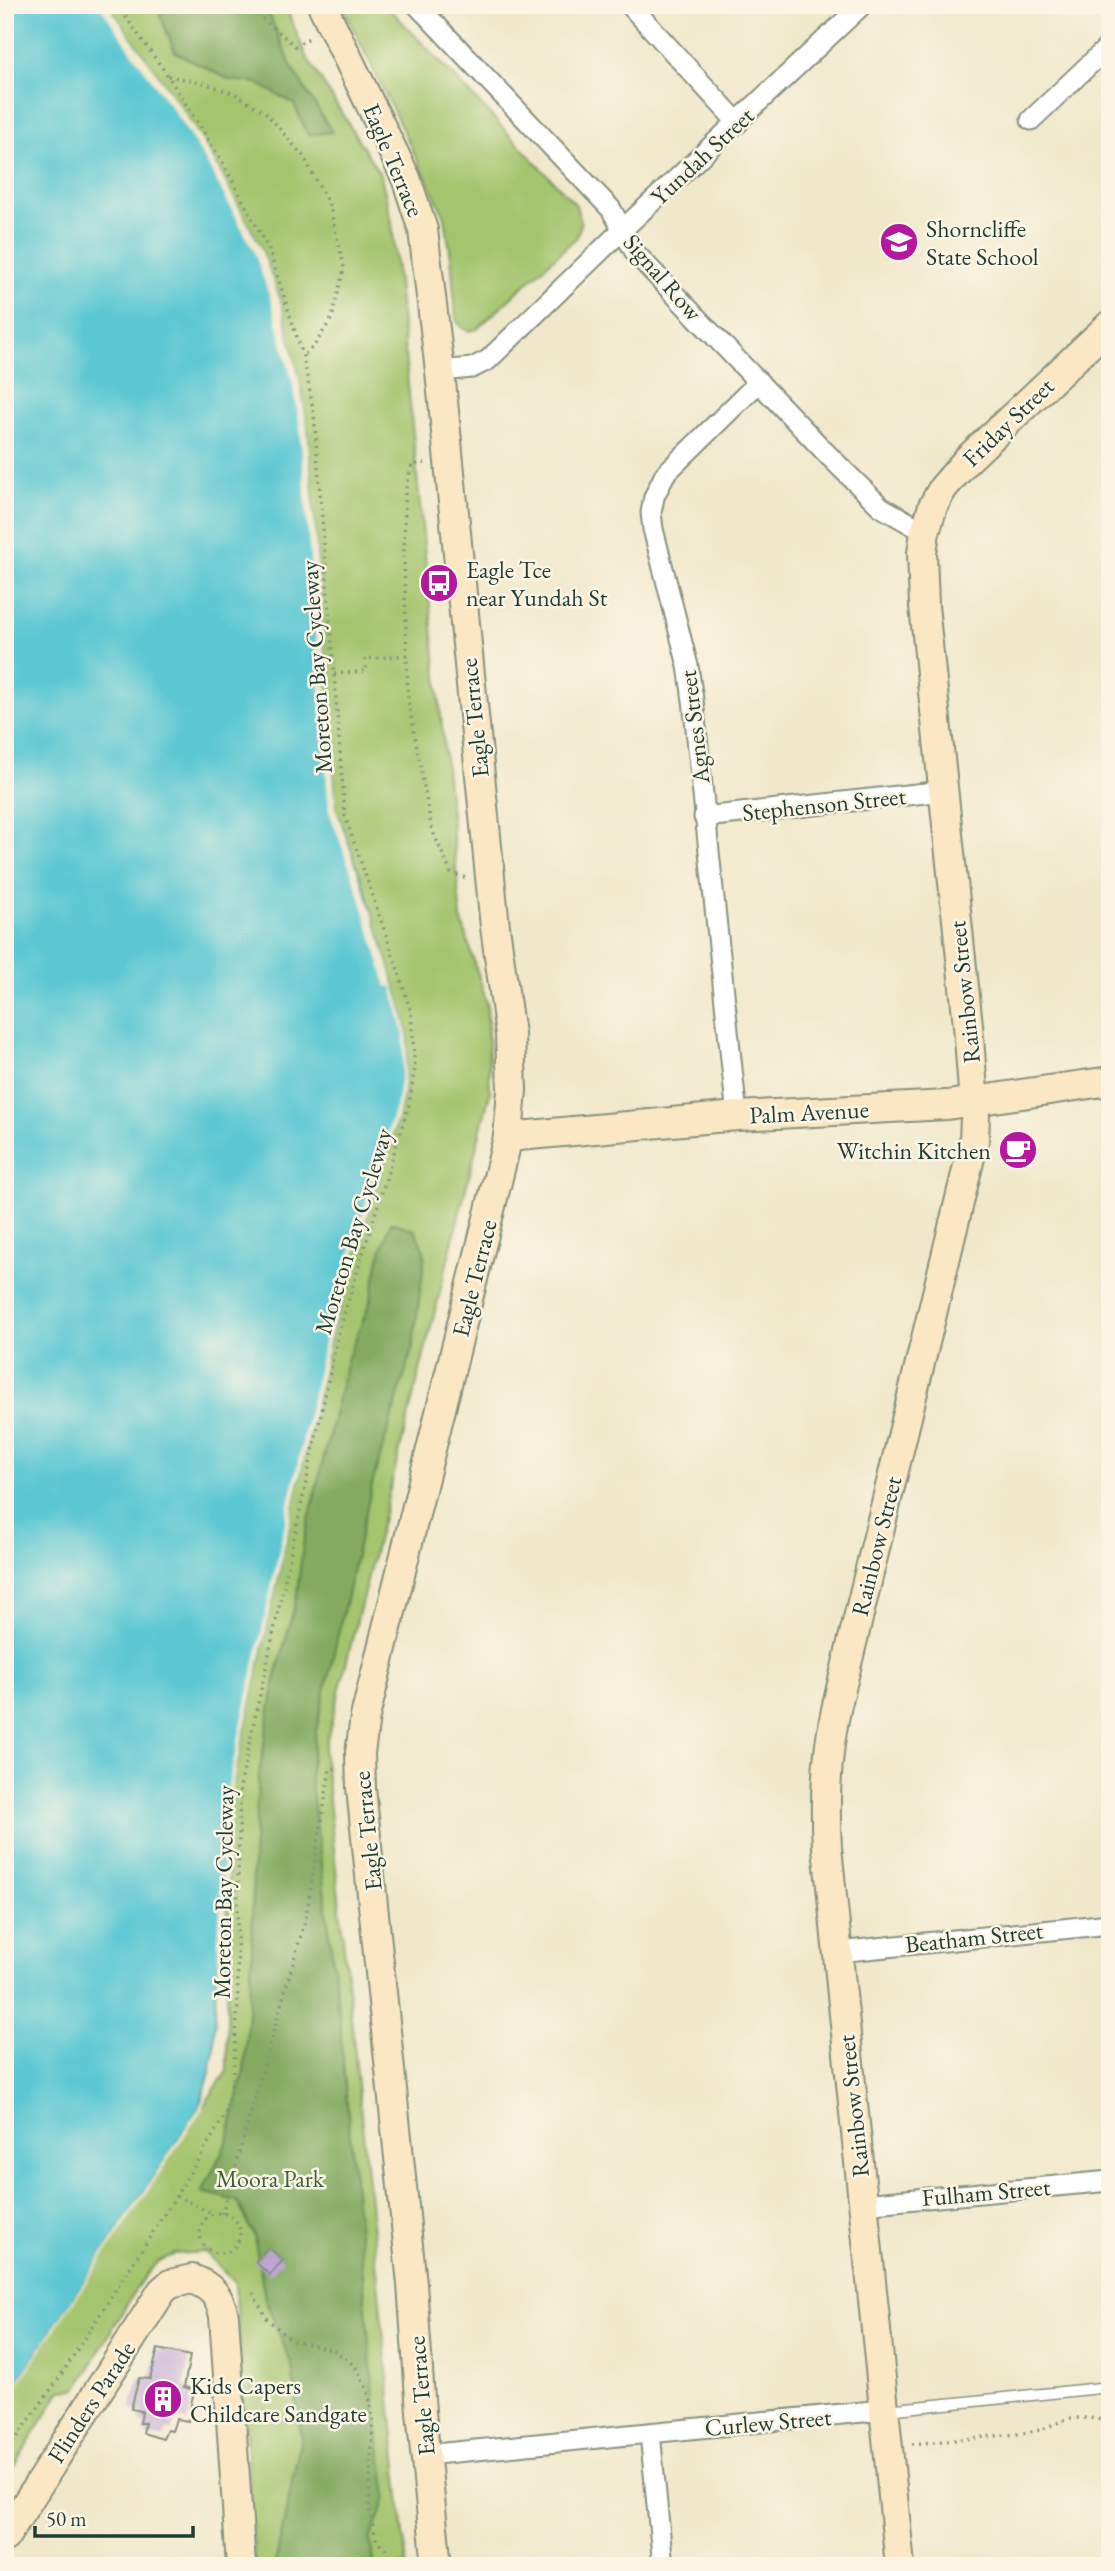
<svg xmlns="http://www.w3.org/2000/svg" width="1115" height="2571" font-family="'EB Garamond',serif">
<rect width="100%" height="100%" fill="#fcf5e5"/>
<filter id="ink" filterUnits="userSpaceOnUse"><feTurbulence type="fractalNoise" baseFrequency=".0143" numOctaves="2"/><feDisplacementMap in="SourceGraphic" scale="14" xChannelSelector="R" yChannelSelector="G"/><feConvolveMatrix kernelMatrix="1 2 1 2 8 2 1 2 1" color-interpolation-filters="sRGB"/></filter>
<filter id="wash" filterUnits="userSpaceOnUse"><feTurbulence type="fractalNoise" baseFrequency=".00686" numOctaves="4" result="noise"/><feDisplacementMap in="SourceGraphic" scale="28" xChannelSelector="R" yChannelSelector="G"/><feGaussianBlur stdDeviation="1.57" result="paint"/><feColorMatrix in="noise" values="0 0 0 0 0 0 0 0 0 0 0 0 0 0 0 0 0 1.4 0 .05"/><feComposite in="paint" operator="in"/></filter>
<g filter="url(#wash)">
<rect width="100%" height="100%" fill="#f1e8cb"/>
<g fill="#a4c56e" stroke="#628151" stroke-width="2">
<path d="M105 5H285L306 56 381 176 392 223 461 918 487 1004 490 1093 324 1751 407 2566H255L235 2282 205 2252 175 2254 157 2262 139 2284 77 2389 61 2390 5 2481V2399L227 2071 228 1782 332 804 261 254 211 154Z"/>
<path d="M342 5H386L576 205 581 223 577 237 477 329 468 331 461 327 456 319 451 257 445 217Z"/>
</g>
<g fill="#83aa61" stroke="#51744a" stroke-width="2">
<path d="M156 5H265L292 68 332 132 308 135 294 104 257 83 230 80 175 52Z"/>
<path d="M391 1222 415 1230 425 1254 413 1346 373 1481 316 1731 310 1773 336 1985 376 2417 387 2496 370 2540 375 2566H275L301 2437 292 2366 265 2299 254 2235 237 2201 202 2192 228 2140 244 2070 252 1953 253 1856 259 1774 275 1680 296 1600 303 1545 347 1360 371 1300 379 1258Z"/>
</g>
<path fill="#5bc7d3" stroke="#3d8284" stroke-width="2" d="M5 5H108L180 106 210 154 260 246 280 300 299 379 307 426 336 809 365 889 402 1009 408 1039 402 1102 331 1334 232 1787 223 1941 216 1973 214 2049 210 2073 199 2108 5 2401Z"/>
<g fill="#f1e8cb">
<path d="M99 5H108L180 106 210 154 260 246 280 300 299 379 307 426 336 809 374 919 402 1009 408 1039 402 1102 331 1334 232 1787 223 1957 219 1980 218 1941 228 1787 326 1333 397 1101 403 1064 404 1035 392 986 387 987 358 891 329 811 300 427 292 381 272 303 253 249 204 158 173 110Z"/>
<path d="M213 2077 202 2110 5 2404V2401L199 2108Z"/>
</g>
<g id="blocks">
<g fill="#bea3d5">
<path d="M268 2247 283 2260 270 2275 255 2262Z"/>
<path d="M158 2349 190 2356 184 2387 194 2390 188 2421 176 2419 172 2431 167 2430 163 2439 143 2433 145 2423H140L142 2411 131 2409 139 2378 150 2379Z"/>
</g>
</g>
</g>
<g filter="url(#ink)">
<use href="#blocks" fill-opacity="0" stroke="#889280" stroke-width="2"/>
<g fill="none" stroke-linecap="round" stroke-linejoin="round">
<g stroke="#889280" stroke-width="13">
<path id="lane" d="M887 2410 1110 2387"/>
</g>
<g stroke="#889280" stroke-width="23">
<g id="street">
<path d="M417 5 611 209 636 254 829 456 881 507 925 532"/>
<path d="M630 5 738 123"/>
<path d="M1031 120 1110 45"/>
<path d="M440 371 472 368 488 360 622 230 862 5"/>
<path d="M704 817 944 791"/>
<path d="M737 1116 693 700 688 666 653 529 651 513 654 497 665 474 759 382"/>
<path d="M838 1952 1110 1924"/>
<path d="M863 2204 1110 2181"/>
<path d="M650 2433 663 2566"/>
<path d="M425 2455 883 2410"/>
</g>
</g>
<g stroke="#889280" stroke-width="32">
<g id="secondary">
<path d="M322 5 406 178 423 230 440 371 495 927 510 1034 512 1090 508 1137 365 1717 360 1753 361 1788 412 2284 421 2412 437 2566"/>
<path d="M508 1137 737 1116 947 1105 1110 1081"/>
<path d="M5 2537 162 2291 170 2284 192 2279C211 2286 220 2296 224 2316L241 2566"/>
<path d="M900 2566 827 1847C824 1798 826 1753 837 1705L974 1141 975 1117 968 1025 924 606 922 553 925 532 933 506 943 488 967 460 1110 325"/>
</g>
</g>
<g stroke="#889280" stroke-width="3.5" stroke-dasharray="2 5" stroke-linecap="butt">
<path d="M246 5 295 46 311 37"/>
<path d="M168 76 204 83 237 95 266 113 304 157 330 207 344 268 332 318 314 346 303 356"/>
<path d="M425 463 412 465 405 492 404 559 408 699 432 830 451 873 466 878"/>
<path d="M334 674 366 671 365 659 407 655"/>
<path d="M176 2196 214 2214"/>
<circle cx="220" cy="2233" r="20"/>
<path d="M222 2214 306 1917 330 1769 339 1768"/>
<path d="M253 2293 267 2319 292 2340 334 2350 355 2366 368 2391 373 2420 369 2509 377 2542 386 2549 389 2560"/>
<path d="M912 2444 1017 2434 1040 2430 1069 2418H1089L1110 2421"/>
<path d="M5 2454 59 2378 176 2196 224 2117 233 2080 238 2004 237 1926 240 1787 339 1331 409 1104 415 1068 411 1012 397 967 345 816 314 414 303 356 269 250 222 161 168 76 117 5"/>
<path d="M382 2561 413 2557"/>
</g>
<use href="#lane" stroke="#fff" stroke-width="10"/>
<use href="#street" stroke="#fff" stroke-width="19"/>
<use href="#secondary" stroke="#fbe7c3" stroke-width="28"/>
</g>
</g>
<defs>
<g id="school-disc" transform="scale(2.0125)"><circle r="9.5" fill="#b5179e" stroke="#fcf5e5"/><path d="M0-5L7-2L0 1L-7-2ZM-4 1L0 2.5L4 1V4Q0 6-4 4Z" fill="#fff"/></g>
<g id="bus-disc" transform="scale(2.0125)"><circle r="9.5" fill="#b5179e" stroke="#fcf5e5"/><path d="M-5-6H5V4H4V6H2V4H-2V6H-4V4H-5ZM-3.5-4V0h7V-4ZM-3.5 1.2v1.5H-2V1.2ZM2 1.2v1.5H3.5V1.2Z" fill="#fff"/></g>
<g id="cafe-disc" transform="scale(2.0125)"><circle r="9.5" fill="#b5179e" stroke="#fcf5e5"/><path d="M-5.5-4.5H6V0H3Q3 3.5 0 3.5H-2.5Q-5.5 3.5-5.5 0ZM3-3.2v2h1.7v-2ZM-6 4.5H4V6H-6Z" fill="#fff"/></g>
<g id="building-disc" transform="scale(2.0125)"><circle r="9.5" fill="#b5179e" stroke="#fcf5e5"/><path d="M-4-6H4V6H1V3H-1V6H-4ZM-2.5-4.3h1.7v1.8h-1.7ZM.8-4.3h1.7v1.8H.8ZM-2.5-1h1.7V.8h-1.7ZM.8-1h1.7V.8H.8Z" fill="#fff"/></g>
</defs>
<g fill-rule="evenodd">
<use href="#school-disc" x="899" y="242"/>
<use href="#bus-disc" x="439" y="583"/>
<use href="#cafe-disc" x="1018" y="1150"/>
<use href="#building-disc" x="163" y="2399"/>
</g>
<g text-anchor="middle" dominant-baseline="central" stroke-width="5" stroke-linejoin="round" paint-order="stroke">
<g font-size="24" fill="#1f3d34" stroke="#fcf5e5">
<text transform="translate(702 156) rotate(-43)">Yundah Street</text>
<text transform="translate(394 160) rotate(67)">Eagle Terrace</text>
<text transform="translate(663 277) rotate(49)">Signal Row</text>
<text transform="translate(1008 422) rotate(-44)">Friday Street</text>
<text transform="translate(316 667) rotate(-94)">Moreton Bay Cycleway</text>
<text transform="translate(474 718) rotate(-96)">Eagle Terrace</text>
<text transform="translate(694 727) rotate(-97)">Agnes Street</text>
<text transform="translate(824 804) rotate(-6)">Stephenson Street</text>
<text transform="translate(964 992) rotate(-96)">Rainbow Street</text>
<text transform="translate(809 1112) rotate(-3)">Palm Avenue</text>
<text transform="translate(353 1231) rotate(-73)">Moreton Bay Cycleway</text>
<text transform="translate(474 1278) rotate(-76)">Eagle Terrace</text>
<text transform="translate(876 1546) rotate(-76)">Rainbow Street</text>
<text transform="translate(367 1831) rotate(-96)">Eagle Terrace</text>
<text transform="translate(223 1892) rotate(-89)">Moreton Bay Cycleway</text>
<text transform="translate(974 1937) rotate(-6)">Beatham Street</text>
<text transform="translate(853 2106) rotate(-96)">Rainbow Street</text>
<text transform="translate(986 2192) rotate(-5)">Fulham Street</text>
<text transform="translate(421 2396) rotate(-95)">Eagle Terrace</text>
<text transform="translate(91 2402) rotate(-57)">Flinders Parade</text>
<text transform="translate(768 2422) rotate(-5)">Curlew Street</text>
</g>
<g font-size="24" fill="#1f3d34" stroke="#fcf5e5" text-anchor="start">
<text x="926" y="228">Shorncliffe<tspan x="926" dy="28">State School</tspan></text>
<text x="466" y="569">Eagle Tce<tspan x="466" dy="28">near Yundah St</tspan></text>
<text x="991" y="1150" text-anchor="end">Witchin Kitchen</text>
<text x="190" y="2385">Kids Capers<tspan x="190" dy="28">Childcare Sandgate</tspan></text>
</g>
<g font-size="24" fill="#405f42" stroke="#fcf5e5">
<text x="270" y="2178">Moora Park</text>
</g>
</g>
<rect width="1115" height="2571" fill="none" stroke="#fcf5e5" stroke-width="28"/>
<path d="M35 2526v10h158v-10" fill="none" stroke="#1f3d34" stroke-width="3.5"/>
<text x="46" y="2526" font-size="21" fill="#1f3d34" stroke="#fcf5e5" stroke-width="5" paint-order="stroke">50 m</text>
</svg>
